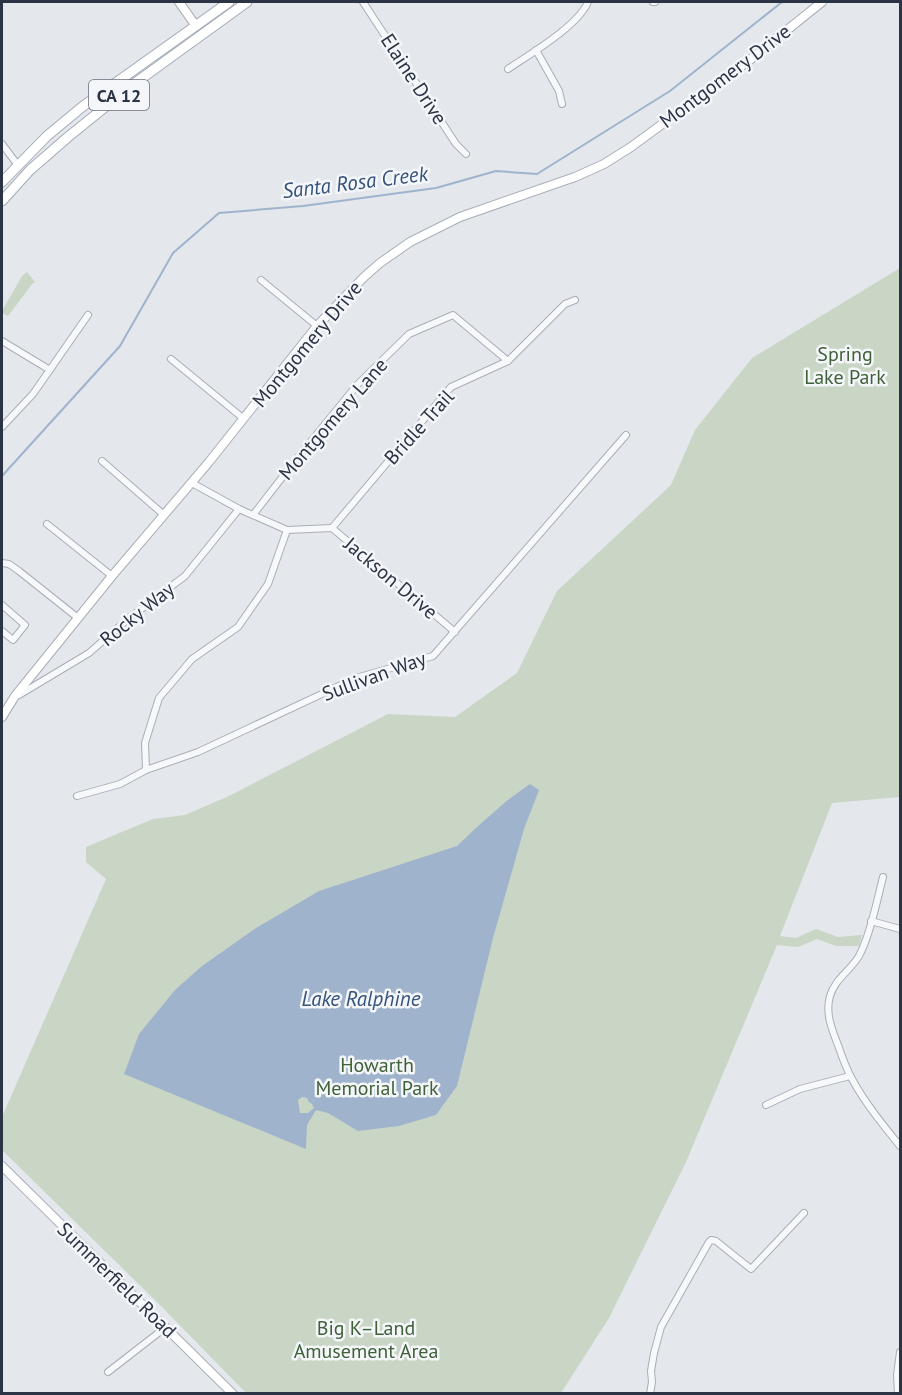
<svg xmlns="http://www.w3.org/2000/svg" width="902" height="1395" font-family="'PT Sans',sans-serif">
<rect width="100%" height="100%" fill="#e4e7ec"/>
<g fill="#c9d6c5">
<path d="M900 268V797L832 803 780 936 796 938 816 929 838 937 862 935 859 946H836L817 939 798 947 777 945 686 1162 609 1318 561 1393H246L162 1307 2 1150V1117L106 879 86 862V847L153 819 185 815 229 796 388 714 455 717 517 673 557 591 671 485 695 430 752 358Z"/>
<path d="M27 272 35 282 33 283 8 316 2 313V311L22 276Z"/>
</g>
<path fill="#9fb4cc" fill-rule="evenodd" d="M530 784 539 790 524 829 493 938 457 1086 436 1115 399 1126 358 1131 328 1113 316 1110 307 1125 306 1149 124 1074 139 1034 175 990 202 966 256 928 319 891 457 846 478 826 509 799ZM302 1097 307 1098 309 1102 312 1104 314 1108 308 1113H300L298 1100Z"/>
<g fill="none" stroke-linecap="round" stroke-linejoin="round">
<path stroke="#9fb4cc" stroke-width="2" d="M2 476 120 346 173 253 219 213 303 206 436 188 496 171 537 174 670 91 782 2"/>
<g stroke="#a9aeb7" stroke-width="8">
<g id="street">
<path d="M363 2 456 144 466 154"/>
<path d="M653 2H655"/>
<path d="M536 50 559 91 562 104"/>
<path d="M508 69C530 54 578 26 588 2"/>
<path d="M2 144 17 164"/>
<path d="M261 280 317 326"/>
<path d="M2 341 50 370"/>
<path d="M171 359 244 419"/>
<path d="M2 427 33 394 88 315"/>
<path d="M102 461 164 515"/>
<path d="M192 483 239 509 287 530 332 528 455 632"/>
<path d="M253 515 291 466 357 385 409 334 453 315 508 361"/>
<path d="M47 524 112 576"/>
<path d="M332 528 451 387 508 361 565 304 575 300"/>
<path d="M2 563 9 564 19 571 78 618"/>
<path d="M2 605 25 625 13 640 2 631"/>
<path d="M19 695 89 653 128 619 185 576 239 509"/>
<path d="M146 770 145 743 159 698 192 659 238 627 268 584 287 530"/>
<path d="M77 796 120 784 146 770 198 752 356 678 433 656 626 435"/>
<path d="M883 877C877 901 870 935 859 956 850 971 835 979 830 996 825 1013 832 1030 838 1045 842 1057 846 1068 852 1079 865 1103 883 1125 900 1146"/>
<path d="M871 921 900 929"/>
<path d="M766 1105 800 1089 850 1076"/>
<path d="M108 1372 166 1327"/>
<path d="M650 1394 652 1382 651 1371 654 1353 661 1327 709 1242 711 1240 716 1241 751 1269 804 1213"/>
<path d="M898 1394 897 1375 900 1352"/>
</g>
</g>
<g stroke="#a9aeb7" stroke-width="10">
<g id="secondary">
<path d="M179 2 196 26"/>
<path d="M2 717 15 696 112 576 209 462 317 326 364 277 380 263 410 242 460 217 575 177 604 164 631 147 751 59 822 2"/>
<path d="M2 1166 233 1394"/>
</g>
</g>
<g stroke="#a3abb8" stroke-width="11">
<g id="primary">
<path d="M2 182 47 136 82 107 229 2"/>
<path d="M2 201 30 170 68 137 131 86 247 2"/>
</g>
</g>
<use href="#street" stroke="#f7f8fa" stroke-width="6"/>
<use href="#secondary" stroke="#fff" stroke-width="8"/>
<use href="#primary" stroke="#fff" stroke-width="9"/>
</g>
<g text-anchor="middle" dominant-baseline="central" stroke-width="5" stroke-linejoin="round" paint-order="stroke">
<rect fill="#f4f6f9" stroke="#676e7b" stroke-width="1.5" x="89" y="80" width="60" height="30" rx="4.5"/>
<g font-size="18" font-weight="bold" fill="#2b3445">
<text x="119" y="95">CA 12</text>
</g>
<g font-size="20" fill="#2b3445" stroke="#f4f6f9">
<text transform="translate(725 76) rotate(-37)">Montgomery Drive</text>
<text transform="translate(414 79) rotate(57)">Elaine Drive</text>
<text transform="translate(307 344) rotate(-50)">Montgomery Drive</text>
<text transform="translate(333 419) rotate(-49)">Montgomery Lane</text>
<text transform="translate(419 427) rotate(-48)">Bridle Trail</text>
<text transform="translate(391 578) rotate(40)">Jackson Drive</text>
<text transform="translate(137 614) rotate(-39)">Rocky Way</text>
<text transform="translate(374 676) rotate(-20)">Sullivan Way</text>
<text transform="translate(117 1280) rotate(44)">Summerfield Road</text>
</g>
<g font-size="20" fill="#3f6138" stroke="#f4f6f9">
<text x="845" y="354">Spring<tspan x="845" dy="23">Lake Park</tspan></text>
<text x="377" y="1065">Howarth<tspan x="377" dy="23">Memorial Park</tspan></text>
<text x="366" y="1328">Big K–Land<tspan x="366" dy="23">Amusement Area</tspan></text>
</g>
<g font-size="21" font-style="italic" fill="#34527a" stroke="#f4f6f9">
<text transform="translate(355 182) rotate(-7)">Santa Rosa Creek</text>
<text x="361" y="998">Lake Ralphine</text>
</g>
</g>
<rect width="902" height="1395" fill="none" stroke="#2b3445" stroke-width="6"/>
</svg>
